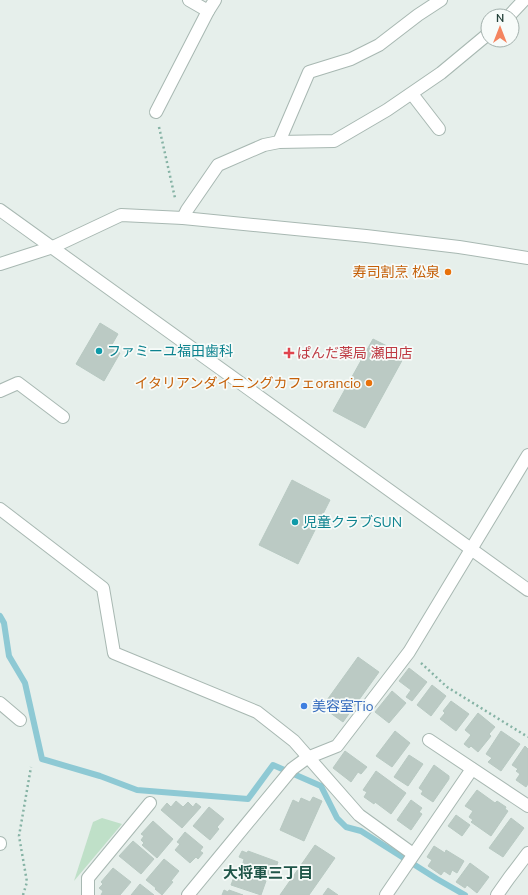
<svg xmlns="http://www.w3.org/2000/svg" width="528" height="895" font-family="'Nunito Sans','Noto Sans JP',sans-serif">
<rect width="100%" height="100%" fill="#e6efeb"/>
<path fill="#bfe0c8" d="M102 818 122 824 74 881 93 822Z"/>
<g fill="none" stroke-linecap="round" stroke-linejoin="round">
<path stroke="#8ec9d4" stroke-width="6" d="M0 616 4 623 9 656 25 683 42 759 100 776 137 790 248 799 273 765 321 786 337 818 346 827 361 831 437 879 465 895"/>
</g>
<g fill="#bbcac4" stroke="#b8c9c2">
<path d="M100 323 118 334 110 348 120 353 104 381 76 364Z"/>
<path d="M373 339 405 355 365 428 333 411Z"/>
<path d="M292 480 330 500 298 564 259 545Z"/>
<path d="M358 657 379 672 343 722 322 707Z"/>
<path d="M409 668 427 682 412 701 406 697 411 690 399 681Z"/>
<path d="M432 685 446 696 431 716 417 705Z"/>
<path d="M392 691 406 703 389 723 375 712Z"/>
<path d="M451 701 469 714 456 731 440 719 445 713 443 711Z"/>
<path d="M478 713 495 727 489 734 491 736 478 752 471 746 469 748 464 744 471 735 465 730Z"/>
<path d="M395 731 410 743 392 767 376 756Z"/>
<path d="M501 731 520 744 501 771 488 762 492 758 486 754Z"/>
<path d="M525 746 528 749V784L526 787 516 780 520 774 516 771 518 769 512 765Z"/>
<path d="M345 751 367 767 361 774 358 772 351 782 333 768Z"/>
<path d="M409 755 423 764 408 786 394 777Z"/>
<path d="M434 765 449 776V779L433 802 421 794 423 791 419 788Z"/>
<path d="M376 771 406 793 391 814 375 802 374 804 364 797 367 792 363 790Z"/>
<path d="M477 790 495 803 497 801 506 807 505 809 508 811 491 836 471 822 473 820 469 817 473 811 465 806Z"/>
<path d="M313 797 322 801 304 841 280 830 293 800 299 803 301 798 310 802Z"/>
<path d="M411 800 422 808 419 812 422 814 411 830 397 820Z"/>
<path d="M176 801 183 807 188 802 193 807 196 803 201 807 182 828 161 810 167 803 171 807Z"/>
<path d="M209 807 224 819 217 827 219 829 210 840 193 826Z"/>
<path d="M456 815 470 825 462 836 448 826Z"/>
<path d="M511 818 524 828 503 857 489 848Z"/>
<path d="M153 821 173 839 157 858 142 845 144 843 141 840 144 836 141 834Z"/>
<path d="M185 832 203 847 200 851 203 853 198 859 196 857 190 863 175 850 180 844 177 842Z"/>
<path d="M133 841 154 859 141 874 119 856Z"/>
<path d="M315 845 335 858 309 895H280Z"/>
<path d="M434 846 445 853 446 850 464 861 457 873 452 870 450 875 444 871 441 875 428 866 432 860 427 857Z"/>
<path d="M242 851 247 853 248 851 278 862 272 878 242 867 244 859 239 857Z"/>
<path d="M164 859 179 871 171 881 173 882 162 895 155 889 156 888 146 880Z"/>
<path d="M470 863 489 877 477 893 467 885 465 888 456 882Z"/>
<path d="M113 868 131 882 120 895H101L103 891 99 888 103 884 101 882Z"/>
<path d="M243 872 266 881 261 895 231 885 234 877 237 878 239 873 243 874Z"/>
<path d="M140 884 154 895H131Z"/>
<path d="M328 888 338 895H323Z"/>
<path d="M224 890 228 892 229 890 243 895H222Z"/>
</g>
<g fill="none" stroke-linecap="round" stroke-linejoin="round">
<g stroke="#a8b8b2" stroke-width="14">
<g id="minor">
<path d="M189 0 208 11 215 0"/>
<path d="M509 16 524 0"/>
<path d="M412 94 439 129"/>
<path d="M156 112 208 11"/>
<path d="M279 142 309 72 351 59 379 45 418 15 441 0"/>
<path d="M0 210 528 590"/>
<path d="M183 218 187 210 218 165 264 145 279 142 334 141 387 110 441 73 488 34"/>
<path d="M0 264 53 247 121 215 183 218 366 236 459 247 528 258"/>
<path d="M0 391 18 383 63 417"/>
<path d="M0 509 103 588 114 653 257 712 294 741 359 815 413 854"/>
<path d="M0 703 20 720"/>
<path d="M429 740 528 806"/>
<path d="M0 843V844"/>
<path d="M88 895V878L150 803"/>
<path d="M188 895 292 769 307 758 337 746 409 652 528 455"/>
<path d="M386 895 472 769"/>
<path d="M497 895 509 878 528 853"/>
</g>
</g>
<g stroke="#86b3a5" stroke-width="2.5" stroke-dasharray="2 3" stroke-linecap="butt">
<path d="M159 127 175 198"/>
<path d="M421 663 447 687 528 737"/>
<path d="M23 895 27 882 19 836 31 767"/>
</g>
<use href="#minor" stroke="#fff" stroke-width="12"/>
</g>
<g fill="#e8710a" stroke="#f7fbf9" stroke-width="1.5">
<circle cx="448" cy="272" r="4"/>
<circle cx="369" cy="383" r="4"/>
</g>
<g fill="#0f9aa8" stroke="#f7fbf9" stroke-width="1.5">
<circle cx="99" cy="351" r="4"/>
<circle cx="295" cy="522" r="4"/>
</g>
<path fill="#e0444e" stroke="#f7fbf9" stroke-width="1.5" d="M287 347h4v4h4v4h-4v4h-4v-4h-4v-4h4z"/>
<circle fill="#3f7fe0" stroke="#f7fbf9" stroke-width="1.5" cx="304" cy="706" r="4"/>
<g text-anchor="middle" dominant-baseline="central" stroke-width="3.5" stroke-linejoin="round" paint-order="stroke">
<g font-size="14" fill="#c56008" stroke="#f7fbf9" text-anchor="end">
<text x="440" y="272">寿司割烹 松泉</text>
<text x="361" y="383">イタリアンダイニングカフェorancio</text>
</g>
<g font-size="14" fill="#0d838f" stroke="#f7fbf9" text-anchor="start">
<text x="107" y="351">ファミーユ福田歯科</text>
<text x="303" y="522">児童クラブSUN</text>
</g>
<g font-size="14" fill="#be3a42" stroke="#f7fbf9" text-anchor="start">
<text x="297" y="353">ぱんだ薬局 瀬田店</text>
</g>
<g font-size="14" fill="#366cbe" stroke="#f7fbf9" text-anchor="start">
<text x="312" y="706">美容室Tio</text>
</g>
<g font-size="15" font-weight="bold" fill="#1f5548" stroke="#f7fbf9">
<text x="268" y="873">大将軍三丁目</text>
</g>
</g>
<g transform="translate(500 28)"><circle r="19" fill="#f7fbf9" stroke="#a3b1ad"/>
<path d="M0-3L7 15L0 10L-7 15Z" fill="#f4845f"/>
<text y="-6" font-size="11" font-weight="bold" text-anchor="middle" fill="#24423a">N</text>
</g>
</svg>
